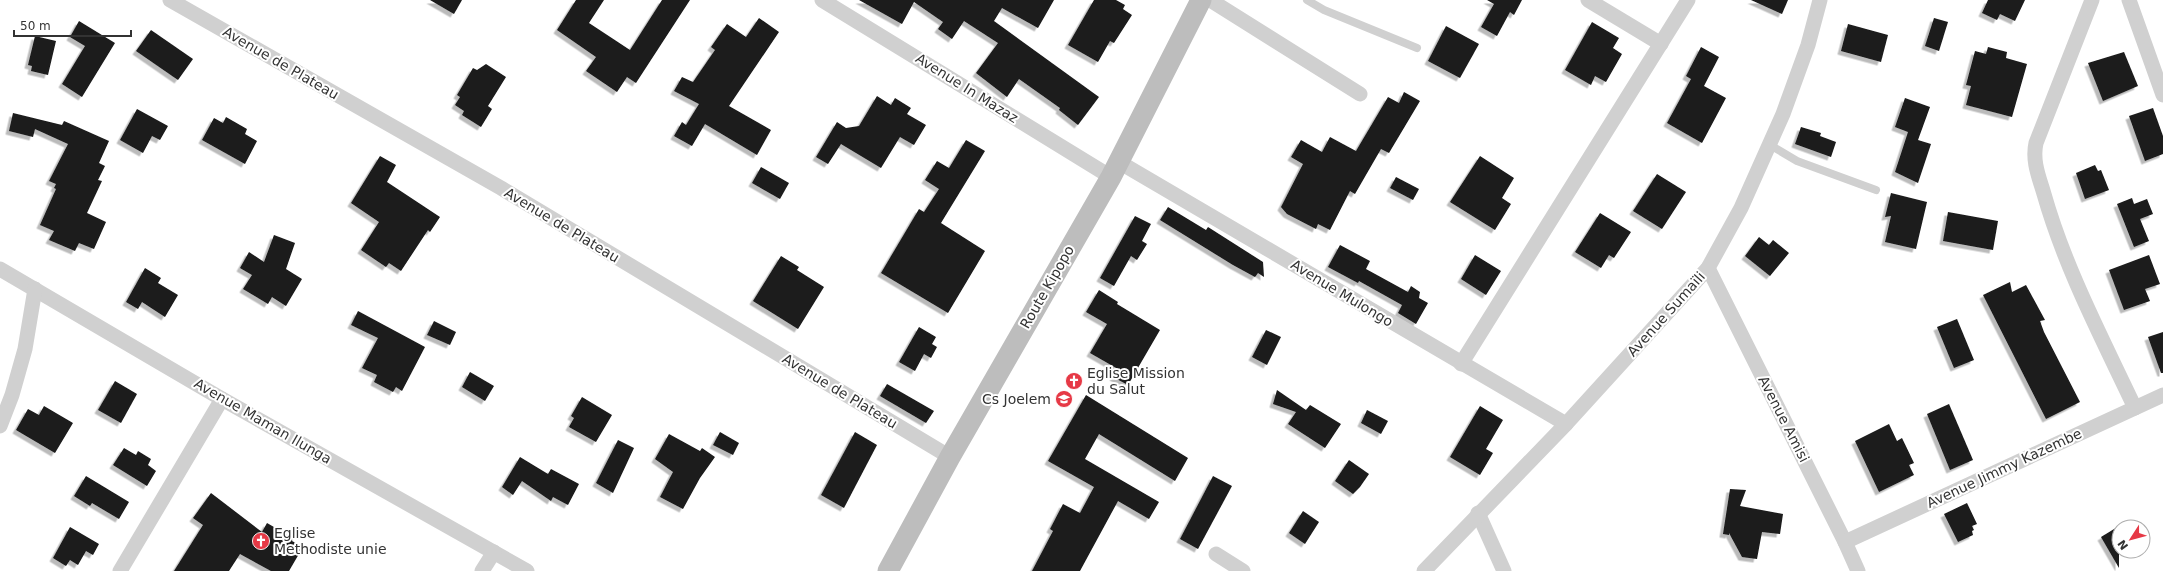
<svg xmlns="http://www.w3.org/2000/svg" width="2163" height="571" font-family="'DejaVu Sans',sans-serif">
<defs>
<filter id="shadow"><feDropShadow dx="-3.5" dy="3.5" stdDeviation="0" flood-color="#0004"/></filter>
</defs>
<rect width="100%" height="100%" fill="#fff"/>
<g fill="#1a1a1a" filter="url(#shadow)">
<path d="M430 0H462L454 14Z"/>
<path d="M576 0H604L589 23 630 50 662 0H690L636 83 627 77 617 92 586 71 596 57 557 30Z"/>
<path d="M859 0H1054L1038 28 1002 8 994 21 1099 97 1078 125 1059 110 1060 108 1019 79 1007 97 976 73 998 43 964 21 952 39 938 29 943 22 914 2 902 24Z"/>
<path d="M1094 0H1116L1125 5 1123 9 1132 15 1114 43 1110 41 1098 62 1068 45Z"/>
<path d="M1487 0H1522L1514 15 1510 12 1497 36 1481 27 1494 4Z"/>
<path d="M1751 0H1788L1782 14Z"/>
<path d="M1988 0H2025L2015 21 2000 14 1997 20 1982 13Z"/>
<path d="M759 18 779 32 729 106 771 130 757 155 705 124 692 146 674 136 682 122 686 125 699 104 674 91 682 77 693 82 715 50 711 47 727 24 746 37Z"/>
<path d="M1934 18 1948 22 1939 51 1925 46Z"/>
<path d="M79 21 115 43 82 97 62 84 85 46 70 37Z"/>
<path d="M1592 22 1619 38 1613 48 1622 54 1606 82 1595 76 1591 85 1565 70Z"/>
<path d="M1848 24 1888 35 1881 62 1841 51Z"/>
<path d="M1446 26 1479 44 1460 78 1428 61Z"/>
<path d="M151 30 193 59 178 80 136 51Z"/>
<path d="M35 36 56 41 48 75 31 71 32 66 28 65Z"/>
<path d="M1701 47 1719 57 1704 86 1726 98 1702 143 1667 123 1691 79 1686 76Z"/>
<path d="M1988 47 2007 52 2006 58 2027 64 2012 117 1966 105 1971 86 1966 85 1975 51 1986 54Z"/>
<path d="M2124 52 2138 86 2103 101 2088 63Z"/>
<path d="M486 64 506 77 488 106 492 109 481 127 462 115 464 111 455 105 460 97 457 95 473 68 477 70Z"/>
<path d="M1404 92 1420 101 1389 153 1381 149 1355 194 1350 191 1330 230 1318 224 1316 229 1287 214 1281 207 1303 164 1291 157 1301 140 1322 152 1330 137 1356 151 1388 97 1399 103Z"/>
<path d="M877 96 891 105 895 98 911 108 907 114 926 125 914 145 900 137 881 168 841 144 828 164 816 157 837 122 846 128 859 126Z"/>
<path d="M1905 98 1930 107 1918 140 1931 144 1918 183 1895 172 1908 132 1895 127Z"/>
<path d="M2153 108 2163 136V154L2145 161 2129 116Z"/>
<path d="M137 109 168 126 160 140 152 136 143 153 120 140Z"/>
<path d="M13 113 62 125 64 121 109 141 99 163 105 166 98 180 102 181 87 213 106 222 94 249 79 243 75 251 49 240 54 231 40 225 56 189 54 188 56 184 49 181 68 144 35 129 33 137 9 131Z"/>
<path d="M226 117 247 129 245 134 257 141 245 164 202 140 214 118 223 123Z"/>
<path d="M1801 127 1821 133 1820 136 1836 142 1831 157 1795 144Z"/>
<path d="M966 140 985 151 941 223 985 251 948 313 881 273 919 209 924 212 939 189 925 180 937 161 949 168Z"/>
<path d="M380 156 396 165 387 182 440 217 430 232 428 230 401 271 389 263 386 267 361 250 379 222 351 203Z"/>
<path d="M1480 156 1514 178 1502 198 1511 204 1495 230 1450 202Z"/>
<path d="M2095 165 2098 171 2101 170 2109 190 2085 199 2076 173Z"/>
<path d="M761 167 789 183 780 199 752 183Z"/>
<path d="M1657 174 1686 192 1662 229 1633 211Z"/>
<path d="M1396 177 1419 189 1413 200 1390 188Z"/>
<path d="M1891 193 1927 202 1916 249 1885 242 1891 216 1885 217Z"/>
<path d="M2132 198 2134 204 2147 199 2153 214 2140 219 2149 241 2134 247 2117 204Z"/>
<path d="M1168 207 1206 230 1208 227 1263 262 1264 277 1258 273 1255 277 1233 265 1160 220Z"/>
<path d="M1948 212 1998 221 1993 250 1943 241Z"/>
<path d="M1600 213 1631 232 1614 258 1609 255 1601 268 1575 252Z"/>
<path d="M1135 216 1151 224 1142 241 1147 244 1137 260 1131 256 1114 286 1100 278Z"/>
<path d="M274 235 295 243 286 269 302 279 286 306 272 297 268 304 243 289 252 275 240 268 249 252 264 262Z"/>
<path d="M1759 237 1769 245 1773 240 1789 253 1770 276 1745 256Z"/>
<path d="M1340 245 1370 261 1366 269 1408 292 1411 286 1420 292 1419 298 1428 303 1416 324 1398 313 1402 305 1359 281 1358 283 1328 267Z"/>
<path d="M1475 255 1501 271 1486 295 1461 279Z"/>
<path d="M2149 255 2160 284 2145 289 2150 301 2124 310 2109 270Z"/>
<path d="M781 256 799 267 797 270 824 287 798 329 753 301Z"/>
<path d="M145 268 161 278 158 283 178 295 165 317 142 302 138 309 126 302Z"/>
<path d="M2010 282 2012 292 2026 285 2045 320 2040 321 2044 332 2080 402 2046 419 1983 295Z"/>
<path d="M1099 290 1118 302 1117 304 1160 330 1128 385 1113 377 1118 369 1090 353 1107 324 1086 312Z"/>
<path d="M358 311 425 347 402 391 396 387 393 392 374 382 377 375 362 368 378 338 351 325Z"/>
<path d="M1957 319 1974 360 1954 368 1937 327Z"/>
<path d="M434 321 456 332 450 345 427 335Z"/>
<path d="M919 327 936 337 932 344 937 347 931 358 924 354 915 371 899 362Z"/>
<path d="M1266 330 1281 337 1267 365 1252 357Z"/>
<path d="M2163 332V373H2161L2148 337Z"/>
<path d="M470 372 494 386 485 401 462 387Z"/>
<path d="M115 381 137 394 121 423 98 410Z"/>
<path d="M887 384 934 411 926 423 880 396Z"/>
<path d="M1277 390 1306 410 1310 405 1341 424 1325 448 1288 424 1296 412 1273 404Z"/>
<path d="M1086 395 1188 458 1175 481 1099 434 1085 459 1159 502 1149 519 1118 501 1080 571H1032L1053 531 1050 529 1063 504 1080 513 1094 487 1048 461Z"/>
<path d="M582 397 612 415 596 442 569 427 574 418 571 416Z"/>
<path d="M1949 404 1973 460 1950 470 1927 414Z"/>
<path d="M44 406 73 423 55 453 16 430 28 409 39 415Z"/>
<path d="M1480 406 1503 420 1486 449 1493 453 1480 475 1450 457Z"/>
<path d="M1367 410 1388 421 1381 434 1361 423Z"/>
<path d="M1889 424 1897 441 1902 438 1914 463 1909 465 1914 475 1879 492 1855 441Z"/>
<path d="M720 432 739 443 733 455 713 445Z"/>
<path d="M855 432 877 445 844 508 821 495Z"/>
<path d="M669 434 700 451 702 448 715 457 700 478 683 509 660 497 673 472 655 459Z"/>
<path d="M618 440 634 448 613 493 596 483Z"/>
<path d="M124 448 136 455 138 451 151 459 148 465 156 471 147 486 113 465Z"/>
<path d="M520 457 548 474 551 469 579 484 568 505 553 497 551 501 522 481 513 495 502 487Z"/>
<path d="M1349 460 1369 474 1360 487 1353 494 1335 481Z"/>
<path d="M86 476 129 502 119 519 92 503 90 506 74 496Z"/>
<path d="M1213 476 1232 486 1198 549 1180 539Z"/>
<path d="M1730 489 1746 490 1740 506 1783 514 1780 534 1762 532 1757 559 1742 557 1729 533V535L1723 534Z"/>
<path d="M211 493 262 532 267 523 293 538 292 541 303 547 289 571H271L240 554 229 571H174L203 525 193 518Z"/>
<path d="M1967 503 1977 524 1972 526 1974 530 1972 531 1973 535 1958 542 1944 514Z"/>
<path d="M1303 511 1319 522 1305 544 1289 533Z"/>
<path d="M2119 526V568L2101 537Z"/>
<path d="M70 527 99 544 93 555 86 551 78 565 70 560 66 566 53 558Z"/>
</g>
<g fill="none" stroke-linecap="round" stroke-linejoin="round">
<g stroke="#d0d0d0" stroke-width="8">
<path d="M1307 0 1324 10 1417 48"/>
<path d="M1770 145 1797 161 1876 190"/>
</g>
<g stroke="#d0d0d0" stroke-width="15">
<path d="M170 0 501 188 950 457"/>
<path d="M822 0 1111 177"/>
<path d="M1210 0 1360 94"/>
<path d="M1588 0 1661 44"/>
<path d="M2092 0 2036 143C2032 161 2039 177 2044 194 2065 268 2102 338 2135 408"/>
<path d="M2129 0 2163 95"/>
<path d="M1119 162 1566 424"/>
<path d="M1708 268 1845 542 1858 571"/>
<path d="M0 269 222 399 527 571"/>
<path d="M1461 364 1688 0"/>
<path d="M0 426 12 395 25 349 35 289"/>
<path d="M1478 513 1504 571"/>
<path d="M1845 542 2163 395"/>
<path d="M1216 554 1243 571"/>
<path d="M120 571 222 399"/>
<path d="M482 571 494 552"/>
<path d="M1424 571 1566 424 1708 268 1741 208 1783 114 1808 45 1820 0"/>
</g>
<path stroke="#bdbdbd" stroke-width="21" d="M888 571 950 457 1111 177 1201 0"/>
</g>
<defs>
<g id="church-disc" transform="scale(0.9)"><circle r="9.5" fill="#e63946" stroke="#fff"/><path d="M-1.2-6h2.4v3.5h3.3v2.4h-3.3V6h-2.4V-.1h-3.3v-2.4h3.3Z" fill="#fff"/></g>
<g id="school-disc" transform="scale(0.9)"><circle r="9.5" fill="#e63946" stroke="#fff"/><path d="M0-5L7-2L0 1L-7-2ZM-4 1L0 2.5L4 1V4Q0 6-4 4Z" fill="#fff"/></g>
</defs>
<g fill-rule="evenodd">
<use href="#church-disc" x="1074" y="381"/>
<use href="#school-disc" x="1064" y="399"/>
<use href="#church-disc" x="261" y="541"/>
</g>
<g text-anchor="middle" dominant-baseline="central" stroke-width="4" stroke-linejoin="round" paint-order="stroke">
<g font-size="14" fill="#333" stroke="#fff">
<text transform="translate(281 63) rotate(30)">Avenue de Plateau</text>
<text transform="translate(967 88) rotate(32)">Avenue In Mazaz</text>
<text transform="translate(562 225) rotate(31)">Avenue de Plateau</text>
<text transform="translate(1047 287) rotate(-60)">Route Kipopo</text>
<text transform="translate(1342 293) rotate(31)">Avenue Mulongo</text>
<text transform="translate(1666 314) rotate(-48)">Avenue Sumaïli</text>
<text transform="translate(840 391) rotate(31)">Avenue de Plateau</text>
<text transform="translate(1784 419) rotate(63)">Avenue Amisi</text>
<text transform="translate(263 421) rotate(30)">Avenue Maman Ilunga</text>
<text transform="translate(2004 468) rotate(-25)">Avenue Jimmy Kazembe</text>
</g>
<g font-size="14" fill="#333" stroke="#fff" text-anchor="start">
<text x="1087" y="373">Eglise Mission<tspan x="1087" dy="16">du Salut</tspan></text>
<text x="1051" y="399" text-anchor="end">Cs Joelem</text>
<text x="274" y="533">Eglise<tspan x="274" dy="16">Methodiste unie</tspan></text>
</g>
</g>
<g transform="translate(2131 539) rotate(234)"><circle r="19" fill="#ffffff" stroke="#adadad"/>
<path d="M0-3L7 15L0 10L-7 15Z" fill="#e63946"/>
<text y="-6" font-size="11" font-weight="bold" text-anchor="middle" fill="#333333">N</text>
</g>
<path d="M14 30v6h117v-6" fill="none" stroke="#333333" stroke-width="2"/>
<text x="20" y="30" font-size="12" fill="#333333" stroke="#ffffff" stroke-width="3" paint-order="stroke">50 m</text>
</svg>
